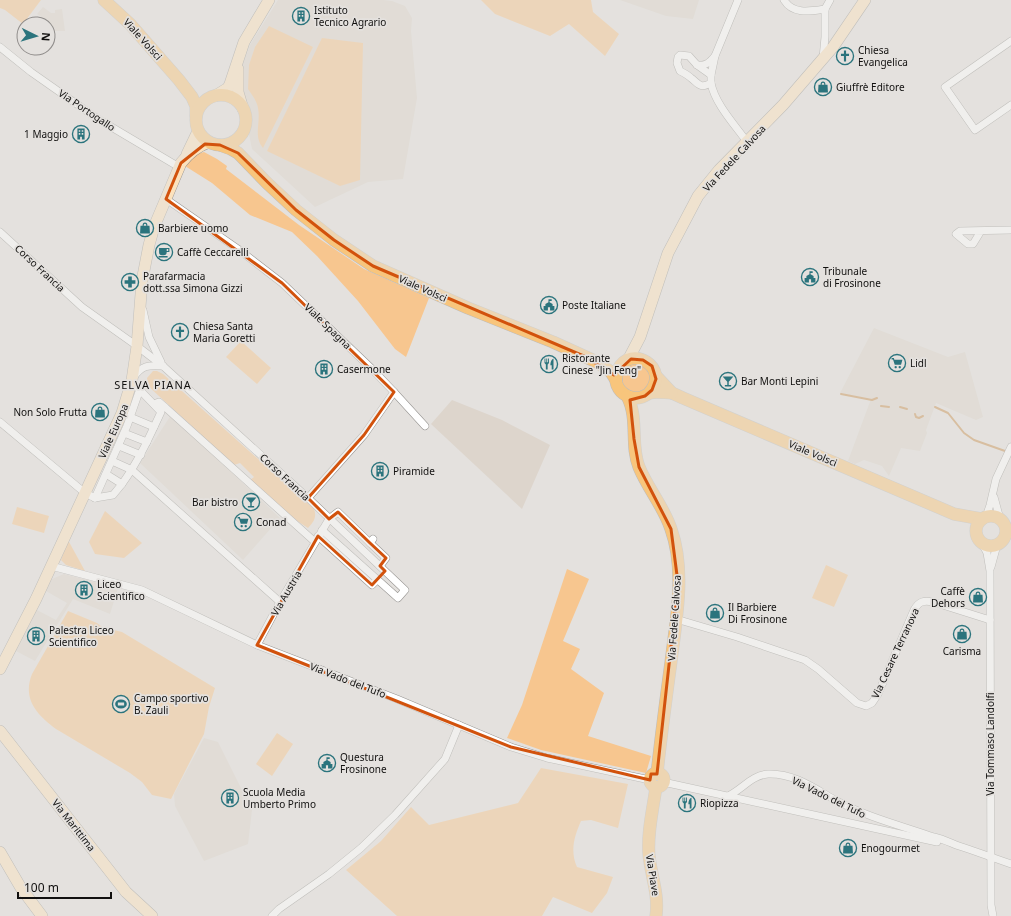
<svg xmlns="http://www.w3.org/2000/svg" width="1011" height="916" font-family="'Noto Sans',sans-serif">
<rect width="100%" height="100%" fill="#e4e1de"/>
<g fill="#ddd5cc">
<path d="M278 0H383L392 1 405 6 412 18 411 31 417 98 403 179 368 182 315 207 252 149 249 134 252 118 241 89 243 64 250 45Z"/>
<path d="M620 0H699L693 19 666 16Z"/>
<path d="M43 7 51 13H55V10L62 9 65 31H53L48 38V24H45L44 19 37 14Z"/>
<path d="M874 328 948 357 965 352 983 417 976 420 936 403 926 430 927 433 920 451 901 448 889 476 882 466 864 460 855 464 848 461 871 399 840 393Z"/>
<path d="M452 400 502 420 550 445 522 509 431 424Z"/>
<path d="M171 415 280 518 243 560 140 463Z"/>
<path d="M64 574 118 588 110 614 73 599 35 661 16 651 37 610 56 620 67 603 46 591 52 579Z"/>
<path d="M204 738 218 742 252 810 248 844 204 861 175 806 174 794Z"/>
</g>
<g fill="#f7c68f">
<path d="M0 0H41L23 24 5 10 0 8Z"/>
<path d="M481 0H591L593 12 619 34 605 56 569 24 550 36 495 14Z"/>
<path d="M269 26 313 47 263 148C253 136 261 123 258 108 257 101 252 95 248 89L249 65 255 47Z"/>
<path d="M322 38 363 43 360 180 340 186 267 151Z"/>
<path d="M204 152 217 159 227 166 226 169 299 225 364 269 429 298 406 357 395 349 358 301 317 256 292 232 250 215 212 183 185 166 191 156Z"/>
<path d="M241 341 271 368 257 384 226 357Z"/>
<circle cx="636" cy="378" r="14"/>
<path d="M153 371H157L163 374 314 509C317 517 314 522 308 528L288 515 267 494 250 480 254 477 240 463 234 465 148 386 147 378Z"/>
<path d="M17 507 49 516 44 533 12 524Z"/>
<path d="M105 511 142 543 124 558 95 554 89 542Z"/>
<path d="M68 540 85 571 66 565 61 560Z"/>
<path d="M826 565 848 575 834 607 812 598Z"/>
<path d="M567 569 589 579 563 641 580 649 571 669 604 693 588 736 651 756 646 773 541 750 507 738 522 705Z"/>
<path d="M68 611 97 623 102 627 122 632 215 688 209 707 204 734 171 799 152 795 142 782 130 773 56 729C37 715 22 699 32 674Z"/>
<path d="M277 733 293 744 272 776 256 764Z"/>
<path d="M541 768 628 784 618 828 591 820 581 821C574 837 570 851 577 867L613 877 607 893 592 913 553 897 542 916H397L346 870 381 841 411 807 429 825 518 803Z"/>
</g>
<g fill="none" stroke-linecap="round" stroke-linejoin="round">
<g stroke="#c99355" stroke-width="2">
<path d="M841 394 872 400 877 398"/>
<path d="M881 406 889 407"/>
<path d="M900 407 907 409"/>
<path d="M935 407 948 413 964 433 974 440 1005 451"/>
<path d="M915 414 916 417 919 418 923 416"/>
</g>
<g stroke="#969491" stroke-width="8">
<g id="street">
<path d="M784 0C793 15 811 11 825 9"/>
<path d="M1011 41 945 87 975 130 1011 105"/>
<path d="M0 47 31 72 98 119 179 167"/>
<path d="M680 55 689 56 697 65 711 75V83C700 89 699 84 691 78 688 75 684 73 680 71L677 63 678 57Z"/>
<path d="M715 56 738 0"/>
<path d="M823 58 825 37V9L830 0"/>
<path d="M697 65C706 66 709 63 715 56L711 75"/>
<path d="M711 83C715 104 735 125 747 142"/>
<path d="M166 199 238 249 282 283 371 368 394 392 364 435 308 498"/>
<path d="M981 231 973 244H968L956 234 960 231 1011 230"/>
<path d="M0 232 82 307 137 346 163 366 308 498 405 590 398 598 322 530"/>
<path d="M143 310 149 337 161 362"/>
<path d="M133 378C142 365 148 365 163 366"/>
<path d="M394 392 425 426"/>
<path d="M154 404 159 402 166 408 315 542"/>
<path d="M130 417 154 427"/>
<path d="M0 422 85 493 95 498 127 426 140 389"/>
<path d="M124 433 147 442"/>
<path d="M119 446 141 455"/>
<path d="M112 461 132 470 280 602"/>
<path d="M106 474 122 484C138 462 149 438 161 412L137 387"/>
<path d="M994 497 1000 519"/>
<path d="M95 498 113 495 122 484"/>
<path d="M986 517 990 505 996 479 1011 447"/>
<path d="M318 536 372 585 377 580"/>
<path d="M370 543 386 558 380 566"/>
<path d="M982 543 987 553 990 571 991 905 993 916"/>
<path d="M51 566 142 590 257 645 397 699 511 747 547 758 650 780"/>
<path d="M991 567 997 545"/>
<path d="M676 619 737 637 805 660 818 669 857 703 866 706 872 703 878 694 914 610C919 601 924 600 933 602L990 620"/>
<path d="M257 645 280 602 329 519 338 512 370 543 373 539"/>
<path d="M663 782 937 842"/>
<path d="M726 797C741 791 751 775 768 774 793 773 814 788 835 800 867 817 899 825 934 837 943 839 951 843 959 846 977 852 994 858 1011 864"/>
<path d="M272 916 279 909 329 874 361 848 395 815 445 759 459 725"/>
</g>
</g>
<g stroke="#969491" stroke-width="12">
<g id="secondary">
<path d="M238 69V92L243 109"/>
<path d="M215 96 228 88 230 84 244 42 269 0"/>
<path d="M187 154 198 131"/>
<path d="M628 360 640 337 668 253 698 196 719 170 783 105 833 47 865 0"/>
<path d="M0 669 36 599 122 413 132 380 137 346 142 281 149 245 154 227 181 163C188 154 198 146 209 142"/>
<path d="M0 731 126 892 152 916"/>
<path d="M0 852 21 888 42 916"/>
</g>
</g>
<g stroke="#bcbcbc" stroke-width="13">
<g id="primary">
<path d="M104 0 130 24 179 80 192 97 196 106V116"/>
<circle cx="221" cy="120" r="25"/>
<path d="M220 145 231 149 238 153 267 183 296 210 334 240 373 266 468 308 553 342 597 362 611 372 616 380"/>
<path d="M656 376 672 393 683 398 954 514 982 519"/>
<path d="M649 393C672 368 630 343 618 370 616 375 615 380 617 385 621 395 632 400 642 397 645 396 648 394 650 393 656 391 665 393 672 393"/>
<path d="M627 396C639 418 630 445 639 467 648 489 664 507 671 529 686 571 676 620 671 662 666 699 661 736 657 774"/>
<circle cx="991" cy="531" r="15"/>
<circle cx="657" cy="780" r="7"/>
<path d="M656 916C659 894 651 876 649 855 647 833 653 809 656 787"/>
</g>
</g>
<use href="#street" stroke="#fff" stroke-width="7"/>
<use href="#secondary" stroke="#fce2bd" stroke-width="11"/>
<use href="#primary" stroke="#f8c57c" stroke-width="12"/>
</g>
<path d="M0 0H1011V916H0ZM205 144 220 145 238 153 296 210 334 240 373 266 586 357 614 375 631 359 643 360 652 366 656 379 652 390 645 396 630 400 634 439 639 467 671 529 678 583 657 774H651L650 780 511 747 257 645 318 536 372 585 385 571 380 566 386 558 370 543 338 512 329 519 308 498 364 435 394 392 282 283 166 199 181 163Z" fill="#e4e1de" fill-opacity=".55" fill-rule="evenodd"/>
<path fill="none" stroke="#d2520c" stroke-width="3" stroke-linejoin="round" d="M205 144 220 145 238 153 296 210 334 240 373 266 586 357 614 375 631 359 643 360 652 366 656 379 652 390 645 396 630 400 634 439 639 467 671 529 678 583 657 774H651L650 780 511 747 257 645 318 536 372 585 385 571 380 566 386 558 370 543 338 512 329 519 308 498 364 435 394 392 282 283 166 199 181 163Z"/>
<defs>
<g id="building-ring" transform="scale(0.9)"><circle r="9.5" fill="#e4e1de" stroke="#2b747d" stroke-width="1.5"/><path d="M-4-6H4V6H1V3H-1V6H-4ZM-2.5-4.3h1.7v1.8h-1.7ZM.8-4.3h1.7v1.8H.8ZM-2.5-1h1.7V.8h-1.7ZM.8-1h1.7V.8H.8Z" fill="#2b747d"/></g>
<g id="church-ring" transform="scale(0.9)"><circle r="9.5" fill="#e4e1de" stroke="#2b747d" stroke-width="1.5"/><path d="M-1.2-6h2.4v3.5h3.3v2.4h-3.3V6h-2.4V-.1h-3.3v-2.4h3.3Z" fill="#2b747d"/></g>
<g id="shop-ring" transform="scale(0.9)"><circle r="9.5" fill="#e4e1de" stroke="#2b747d" stroke-width="1.5"/><path d="M-5-2.5h2.3a2.7 3.5 0 0 1 5.4 0H5L5.5 6h-11ZM-1.5-2.5h3a1.5 2.3 0 0 0-3 0Z" fill="#2b747d"/></g>
<g id="cafe-ring" transform="scale(0.9)"><circle r="9.5" fill="#e4e1de" stroke="#2b747d" stroke-width="1.5"/><path d="M-5.5-4.5H6V0H3Q3 3.5 0 3.5H-2.5Q-5.5 3.5-5.5 0ZM3-3.2v2h1.7v-2ZM-6 4.5H4V6H-6Z" fill="#2b747d"/></g>
<g id="civic-ring" transform="scale(0.9)"><circle r="9.5" fill="#e4e1de" stroke="#2b747d" stroke-width="1.5"/><path d="M-.6-6.5H3V-4.5H.6V-3L4-1V1h2V6H-6V1h2V-1L-.6-3ZM-1.2 2.5V6h2.4V2.5Z" fill="#2b747d"/></g>
<g id="pharmacy-ring" transform="scale(0.9)"><circle r="9.5" fill="#e4e1de" stroke="#2b747d" stroke-width="1.5"/><path d="M-2-6h4v4h4v4h-4v4h-4v-4h-4v-4h4Z" fill="#2b747d"/></g>
<g id="supermarket-ring" transform="scale(0.9)"><circle r="9.5" fill="#e4e1de" stroke="#2b747d" stroke-width="1.5"/><path d="M-6-5.5h2.5l.6 2H6L4.5 2H-2.5L-4.4-4H-6ZM-1.5 3.2a1.3 1.3 0 1 0 .1 0ZM3 3.2a1.3 1.3 0 1 0 .1 0Z" fill="#2b747d"/></g>
<g id="restaurant-ring" transform="scale(0.9)"><circle r="9.5" fill="#e4e1de" stroke="#2b747d" stroke-width="1.5"/><path d="M-5-6h1v4h1v-4h1v4h1v-4h1v5L-1.5 .5V6h-2V.5L-5-1ZM5-6V6H3V1.5H1.5Q1.5-4 5-6Z" fill="#2b747d"/></g>
<g id="bar-ring" transform="scale(0.9)"><circle r="9.5" fill="#e4e1de" stroke="#2b747d" stroke-width="1.5"/><path d="M-6-5H6L.8 .8V4.5H3.5V6h-7V4.5H-.8V.8Z" fill="#2b747d"/></g>
<g id="stadium-ring" transform="scale(0.9)"><circle r="9.5" fill="#e4e1de" stroke="#2b747d" stroke-width="1.5"/><path d="M0-5a6.5 5 0 1 0 0 10a6.5 5 0 1 0 0-10ZM-3.5-1.8h7v3.6h-7Z" fill="#2b747d"/></g>
</defs>
<g fill-rule="evenodd">
<use href="#building-ring" x="301" y="16"/>
<use href="#church-ring" x="845" y="56"/>
<use href="#shop-ring" x="823" y="87"/>
<use href="#building-ring" x="81" y="134"/>
<use href="#shop-ring" x="145" y="228"/>
<use href="#cafe-ring" x="164" y="252"/>
<use href="#civic-ring" x="810" y="277"/>
<use href="#pharmacy-ring" x="130" y="282"/>
<use href="#civic-ring" x="549" y="305"/>
<use href="#church-ring" x="180" y="332"/>
<use href="#supermarket-ring" x="897" y="363"/>
<use href="#restaurant-ring" x="549" y="364"/>
<use href="#building-ring" x="324" y="369"/>
<use href="#bar-ring" x="728" y="381"/>
<use href="#shop-ring" x="100" y="412"/>
<use href="#building-ring" x="380" y="471"/>
<use href="#bar-ring" x="251" y="502"/>
<use href="#supermarket-ring" x="243" y="522"/>
<use href="#building-ring" x="84" y="590"/>
<use href="#shop-ring" x="978" y="597"/>
<use href="#shop-ring" x="715" y="613"/>
<use href="#shop-ring" x="962" y="634"/>
<use href="#building-ring" x="36" y="636"/>
<use href="#stadium-ring" x="121" y="704"/>
<use href="#civic-ring" x="327" y="763"/>
<use href="#building-ring" x="230" y="798"/>
<use href="#restaurant-ring" x="687" y="803"/>
<use href="#shop-ring" x="848" y="848"/>
</g>
<g text-anchor="middle" dominant-baseline="central" stroke-width="3.5" stroke-linejoin="round" paint-order="stroke">
<g font-size="10" fill="#11100f" stroke="#e4e1de" text-anchor="start">
<text x="314" y="10">Istituto<tspan x="314" dy="12">Tecnico Agrario</tspan></text>
<text x="858" y="50">Chiesa<tspan x="858" dy="12">Evangelica</tspan></text>
<text x="836" y="87">Giuffrè Editore</text>
<text x="68" y="134" text-anchor="end">1 Maggio</text>
<text x="158" y="228">Barbiere uomo</text>
<text x="177" y="252">Caffè Ceccarelli</text>
<text x="823" y="271">Tribunale<tspan x="823" dy="12">di Frosinone</tspan></text>
<text x="143" y="276">Parafarmacia<tspan x="143" dy="12">dott.ssa Simona Gizzi</tspan></text>
<text x="562" y="305">Poste Italiane</text>
<text x="193" y="326">Chiesa Santa<tspan x="193" dy="12">Maria Goretti</tspan></text>
<text x="562" y="358">Ristorante<tspan x="562" dy="12">Cinese "Jin Feng"</tspan></text>
<text x="910" y="363">Lidl</text>
<text x="337" y="369">Casermone</text>
<text x="741" y="381">Bar Monti Lepini</text>
<text x="87" y="412" text-anchor="end">Non Solo Frutta</text>
<text x="393" y="471">Piramide</text>
<text x="238" y="502" text-anchor="end">Bar bistro</text>
<text x="256" y="522">Conad</text>
<text x="97" y="584">Liceo<tspan x="97" dy="12">Scientifico</tspan></text>
<text x="965" y="591" text-anchor="end">Caffè<tspan x="965" dy="12">Dehors</tspan></text>
<text x="728" y="607">Il Barbiere<tspan x="728" dy="12">Di Frosinone</tspan></text>
<text x="49" y="630">Palestra Liceo<tspan x="49" dy="12">Scientifico</tspan></text>
<text x="962" y="651" text-anchor="middle">Carisma</text>
<text x="134" y="698">Campo sportivo<tspan x="134" dy="12">B. Zauli</tspan></text>
<text x="340" y="757">Questura<tspan x="340" dy="12">Frosinone</tspan></text>
<text x="243" y="792">Scuola Media<tspan x="243" dy="12">Umberto Primo</tspan></text>
<text x="700" y="803">Riopizza</text>
<text x="861" y="848">Enogourmet</text>
</g>
<g font-size="10" fill="#11100f" stroke="#e4e1de">
<text transform="translate(143 39) rotate(48)">Viale Volsci</text>
<text transform="translate(87 110) rotate(34)">Via Portogallo</text>
<text transform="translate(734 158) rotate(-47)">Via Fedele Calvosa</text>
<text transform="translate(40 268) rotate(43)">Corso Francia</text>
<text transform="translate(423 288) rotate(24)">Viale Volsci</text>
<text transform="translate(328 326) rotate(44)">Viale Spagna</text>
<text transform="translate(113 431) rotate(-66)">Viale Europa</text>
<text transform="translate(813 453) rotate(23)">Viale Volsci</text>
<text transform="translate(285 477) rotate(43)">Corso Francia</text>
<text transform="translate(286 593) rotate(-60)">Via Austria</text>
<text transform="translate(674 618) rotate(-86)">Via Fedele Calvosa</text>
<text transform="translate(895 653) rotate(-65)">Via Cesare Terranova</text>
<text transform="translate(348 680) rotate(21)">Via Vado del Tufo</text>
<text transform="translate(990 744) rotate(-90)">Via Tommaso Landolfi</text>
<text transform="translate(829 797) rotate(26)">Via Vado del Tufo</text>
<text transform="translate(74 825) rotate(52)">Via Marittima</text>
<text transform="translate(653 875) rotate(81)">Via Piave</text>
</g>
<g font-size="11" letter-spacing="1" fill="#11100f" stroke="#e4e1de">
<text x="153" y="384">SELVA PIANA</text>
</g>
</g>
<g transform="translate(36 36) rotate(95)"><circle r="19" fill="#e4e1de" stroke="#908d8b"/>
<path d="M0-3L7 15L0 10L-7 15Z" fill="#2b747d"/>
<text y="-6" font-size="11" font-weight="bold" text-anchor="middle" fill="#11100f">N</text>
</g>
<path d="M18 892v6h93v-6" fill="none" stroke="#11100f" stroke-width="2"/>
<text x="24" y="892" font-size="12" fill="#11100f" stroke="#e4e1de" stroke-width="3" paint-order="stroke">100 m</text>
</svg>
